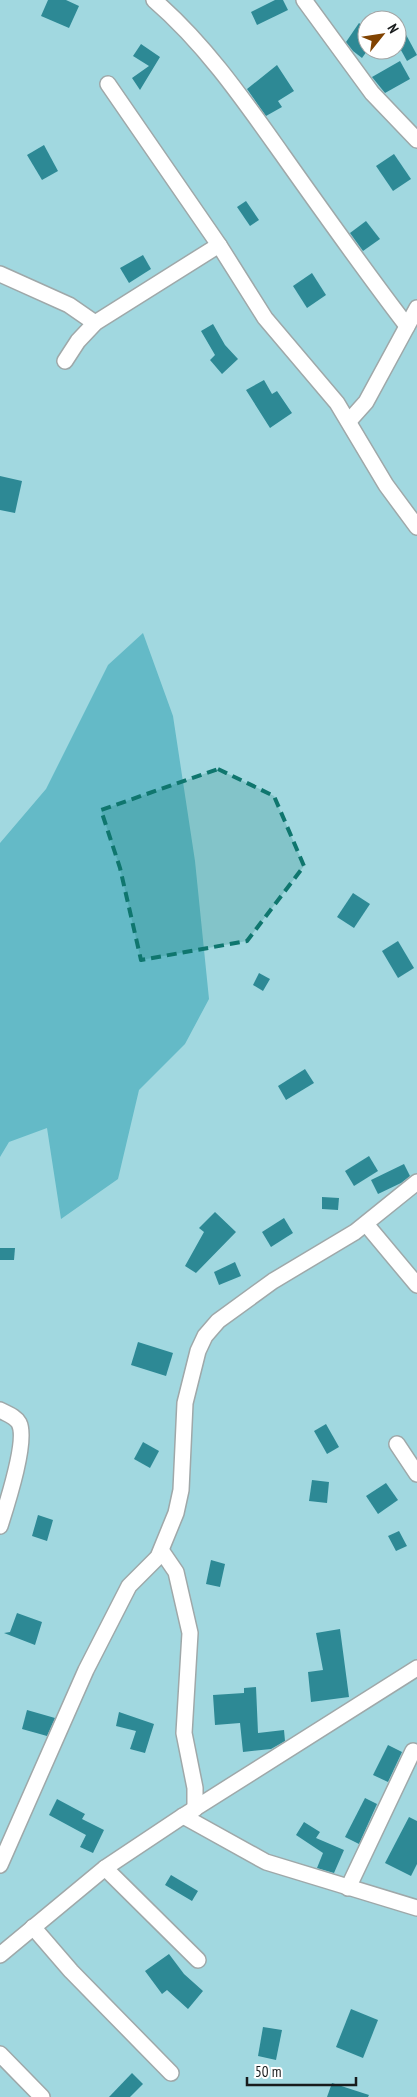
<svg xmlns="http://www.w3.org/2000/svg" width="417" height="2097" font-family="'PT Sans Narrow',sans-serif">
<rect width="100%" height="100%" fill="#ebf5f6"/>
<path fill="#a1d8e0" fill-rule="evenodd" d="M0 0H417V2097H0ZM367 20H397V50H367Z"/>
<path fill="#64bac7" d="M143 633 173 716 195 861 209 999 185 1044 139 1090 118 1179 61 1219 47 1128 9 1142 0 1157V843L46 789 108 665Z"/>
<g fill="#2d8995">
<path d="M48 0H66L79 6 69 28 41 16Z"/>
<path d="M275 0H283L288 10 257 25 251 12Z"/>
<path d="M397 18 417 55 407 61 397 43Z"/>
<path d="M359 23 367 29V51L362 58 353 51 346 42Z"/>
<path d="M141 44 160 57 140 90 132 78 149 66 133 56Z"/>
<path d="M400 61 410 79 385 93 372 77Z"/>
<path d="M277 65 294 91 278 101 282 107 266 116 247 89Z"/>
<path d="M44 145 58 171 42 180 27 155Z"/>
<path d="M394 154 411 179 393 191 376 166Z"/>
<path d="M246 201 259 220 250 226 237 207Z"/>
<path d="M366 221 380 239 363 251 350 233Z"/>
<path d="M143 255 151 269 129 283 120 268Z"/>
<path d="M312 273 326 295 307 308 293 286Z"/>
<path d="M213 324 225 345 238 359 222 374 210 360 215 355 201 331Z"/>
<path d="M264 380 272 394 277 391 292 413 270 428 246 390Z"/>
<path d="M0 476 22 481 15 513 0 510Z"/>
<path d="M353 893 370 904 354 928 337 917Z"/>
<path d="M398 941 414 968 398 978 382 951Z"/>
<path d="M259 973 270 979 263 991 253 985Z"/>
<path d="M305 1069 314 1083 286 1100 278 1086Z"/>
<path d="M369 1156 378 1171 354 1186 345 1171Z"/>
<path d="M404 1164 410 1176 401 1183 378 1194 371 1180Z"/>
<path d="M322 1197 339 1198 338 1210 322 1209Z"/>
<path d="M215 1212 236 1232 196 1273 185 1266 204 1232 199 1228Z"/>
<path d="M284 1218 293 1233 271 1247 262 1232Z"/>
<path d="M0 1248H15L14 1260H0Z"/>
<path d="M235 1262 241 1276 219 1285 214 1272Z"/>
<path d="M138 1342 173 1353 166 1376 131 1365Z"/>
<path d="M326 1424 339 1447 327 1454 314 1431Z"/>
<path d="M143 1442 159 1451 150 1468 134 1459Z"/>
<path d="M312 1480 329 1482 327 1503 309 1501Z"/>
<path d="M386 1483 398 1500 378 1514 366 1496Z"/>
<path d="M38 1515 53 1520 47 1541 32 1536Z"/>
<path d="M399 1531 407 1546 396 1551 388 1536Z"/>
<path d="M211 1560 225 1564 220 1587 206 1584Z"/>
<path d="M17 1613 42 1622 35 1645 4 1633 10 1632Z"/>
<path d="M340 1629 349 1697 311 1702 308 1672 323 1670 316 1633Z"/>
<path d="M256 1687 258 1733 284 1730 285 1741 271 1749 243 1752 240 1723 215 1725 213 1695 244 1693V1688Z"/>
<path d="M27 1710 55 1718 47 1736 22 1729Z"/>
<path d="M119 1712 154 1724 145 1753 130 1749 136 1731 116 1726Z"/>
<path d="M388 1745 402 1752 388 1782 373 1775Z"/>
<path d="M365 1798 377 1804 359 1844 345 1837Z"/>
<path d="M57 1799 85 1814 82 1819 104 1830 93 1853 80 1847 86 1835 49 1815Z"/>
<path d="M409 1817 417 1821V1864L411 1876 385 1863Z"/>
<path d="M304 1822 320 1832 316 1838 344 1850 334 1873 317 1868 323 1853 296 1835Z"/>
<path d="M171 1875 198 1891 192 1901 165 1885Z"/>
<path d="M169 1954 184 1974 203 1991 188 2009 167 1990 162 1994 145 1971Z"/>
<path d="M351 2009 378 2020 363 2058 336 2047Z"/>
<path d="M263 2027 282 2030 276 2060 258 2056Z"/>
<path d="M132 2073 143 2084 130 2097H109Z"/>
<path d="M332 2083 369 2095 368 2097H327Z"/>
</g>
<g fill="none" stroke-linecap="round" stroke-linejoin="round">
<g stroke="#9fa8a9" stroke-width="18">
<g id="street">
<path d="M154 0C205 44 243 99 282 154 323 212 364 270 407 326"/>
<path d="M304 0 372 93 417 140"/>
<path d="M108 84 219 245 265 318 337 403 386 485 417 527"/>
<path d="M0 274 69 305 95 323"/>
<path d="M65 361 78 341 95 323 219 245"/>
<path d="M349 421 366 402 417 308"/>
<path d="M366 1224 417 1285"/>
<path d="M0 1410C7 1414 15 1416 19 1423 28 1440 6 1507 0 1526"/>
<path d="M397 1444 417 1474"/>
<path d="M158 1557 163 1553 176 1572 190 1633 184 1733 195 1788V1809"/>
<path d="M183 1816 266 1862 417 1908"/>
<path d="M0 1865 86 1670 129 1586 158 1557 176 1513 181 1490 185 1403 198 1351 205 1336 218 1321 273 1281 355 1232 417 1182"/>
<path d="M105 1868 198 1960"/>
<path d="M348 1888 413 1751"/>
<path d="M33 1927 71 1971 171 2073"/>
<path d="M0 1955 105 1868 183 1816 417 1668"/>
<path d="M0 2054 42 2097"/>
</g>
</g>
<use href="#street" stroke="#fff" stroke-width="15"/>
</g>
<path fill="#0f766e" fill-opacity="0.2" stroke="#0f766e" stroke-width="4" stroke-dasharray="10 6" stroke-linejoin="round" d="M218 769 274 796 304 866 247 941 141 960 120 868 101 810Z"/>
<g transform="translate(382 35) rotate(60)"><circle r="24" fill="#ffffff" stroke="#a3a4a4"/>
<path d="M0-4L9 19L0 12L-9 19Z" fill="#814301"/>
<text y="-8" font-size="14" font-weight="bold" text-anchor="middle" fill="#181b1c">N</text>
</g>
<path d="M247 2077v8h109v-8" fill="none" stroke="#181b1c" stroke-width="2.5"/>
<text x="255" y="2077" font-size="15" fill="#181b1c" stroke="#ffffff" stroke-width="4" paint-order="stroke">50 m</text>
</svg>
